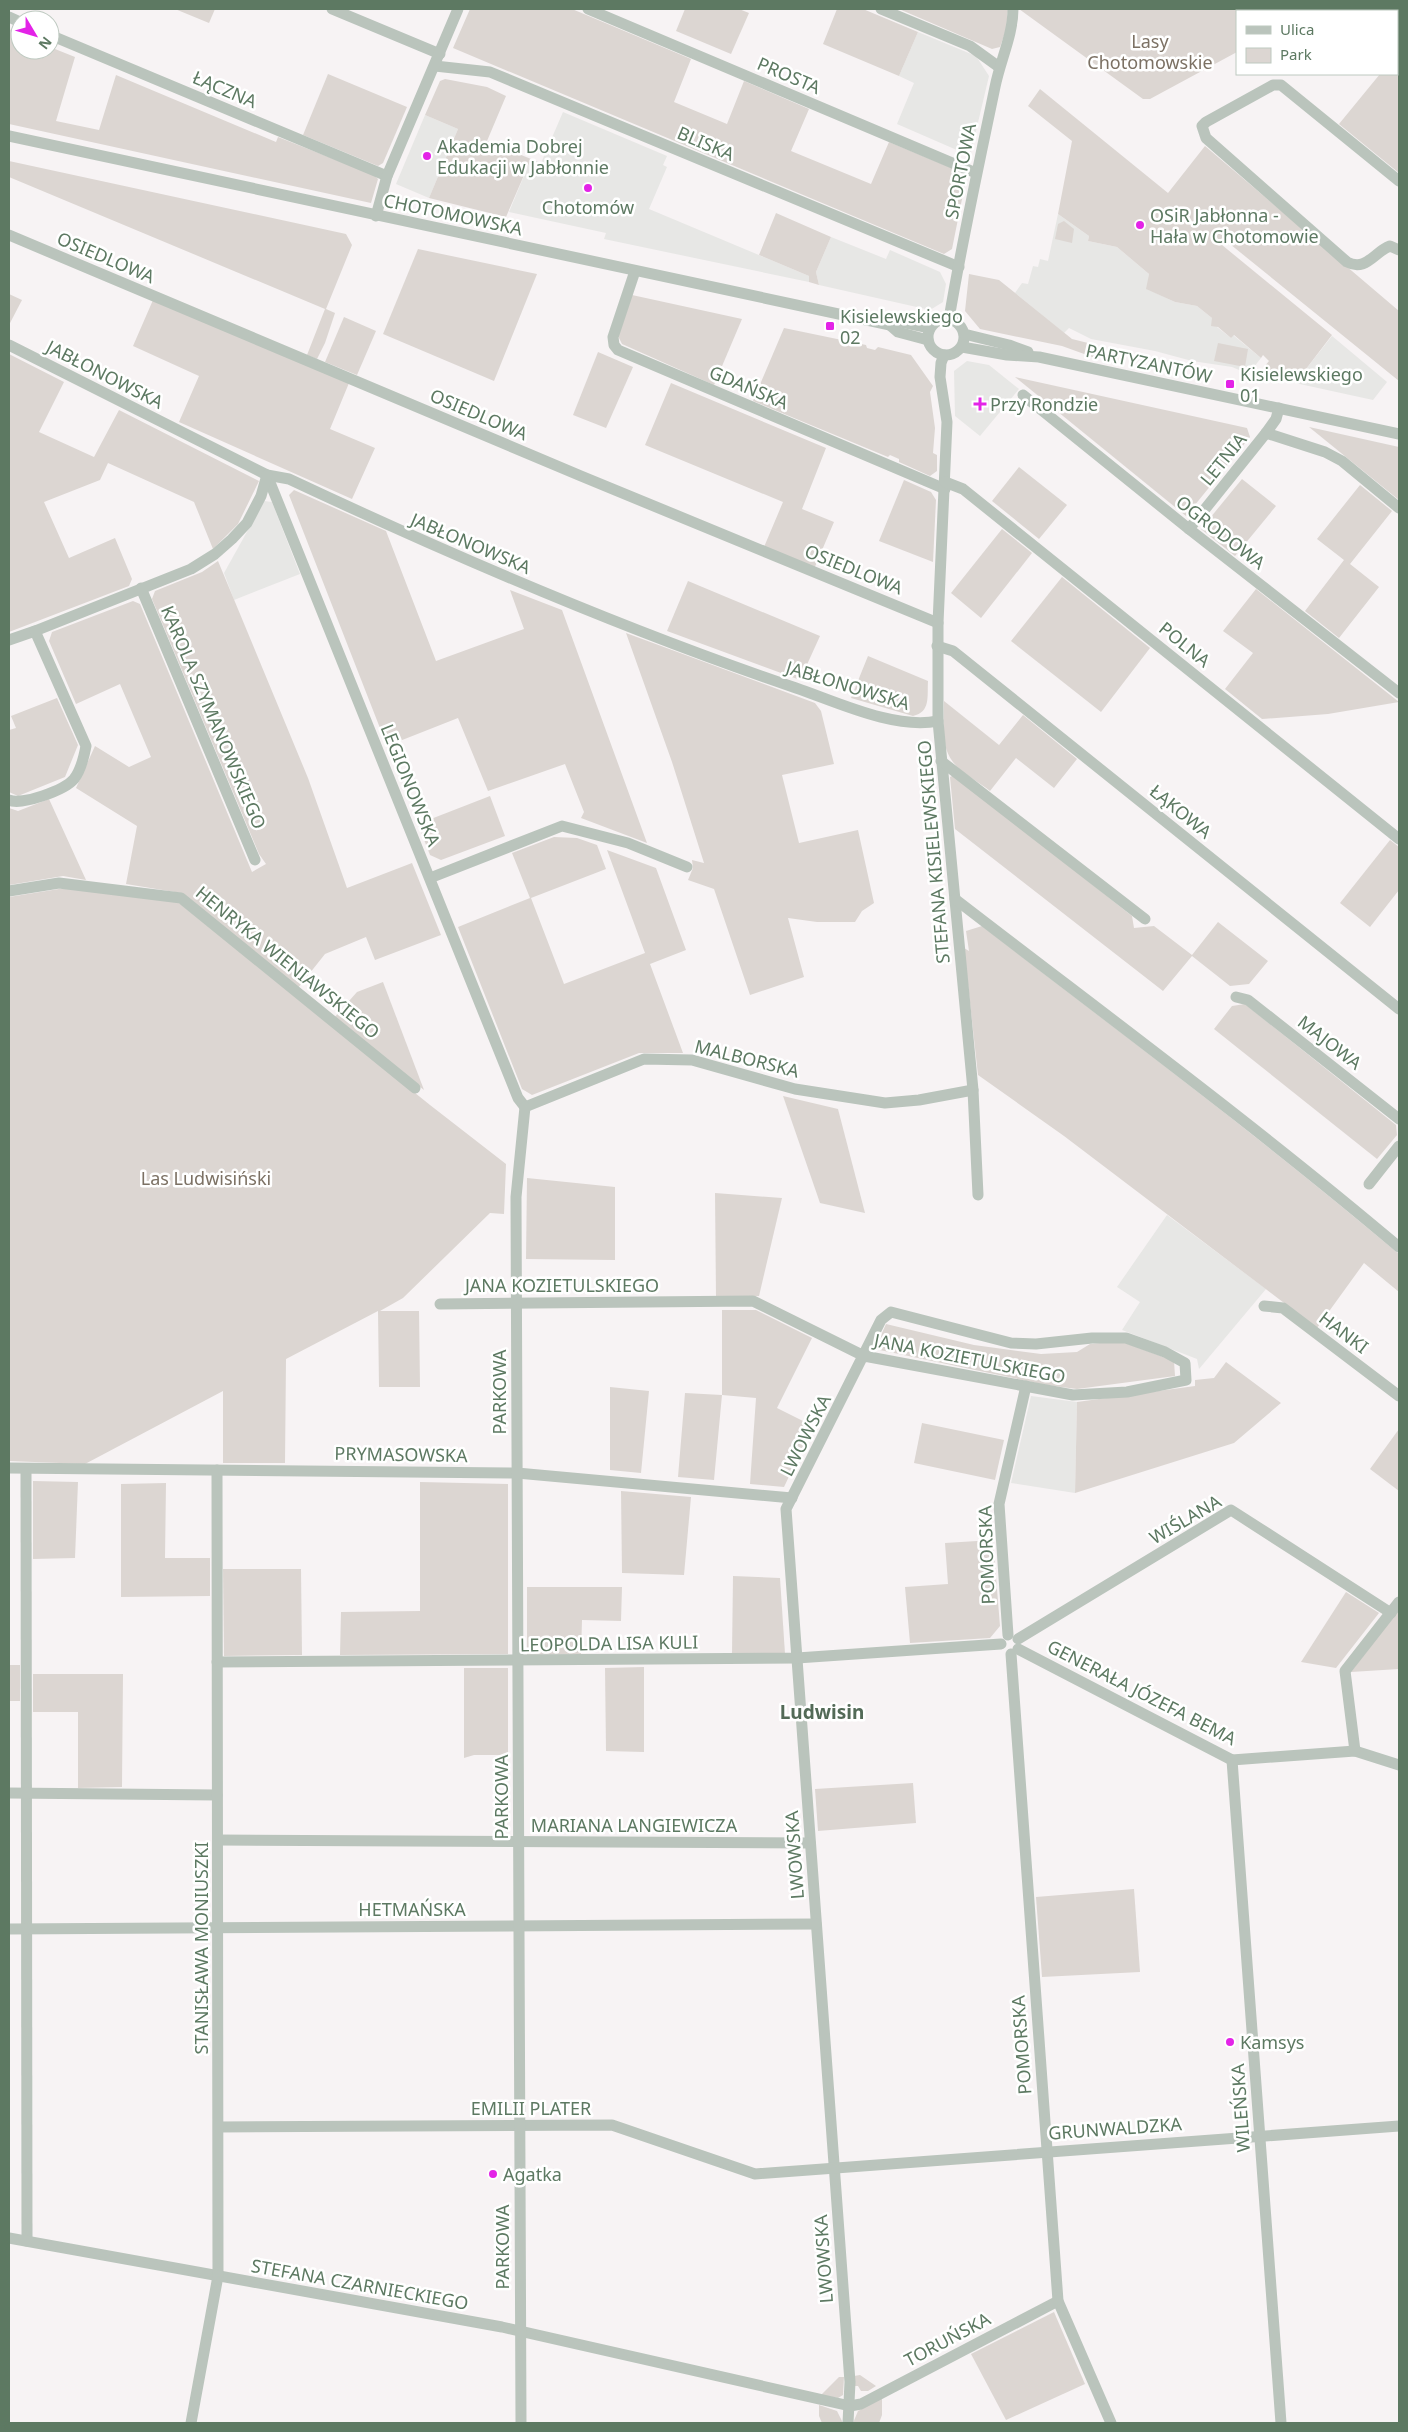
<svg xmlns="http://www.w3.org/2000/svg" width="1408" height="2432" font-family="'Noto Sans',sans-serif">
<rect width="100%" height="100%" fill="#f7f3f4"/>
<g fill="#e7e7e5">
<path d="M918 32 976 56 989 76 971 152 966 154 897 124 914 83 899 76Z"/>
<path d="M563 112 667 156 663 165 667 167 649 209 809 276V282L604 239 606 233 509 212 531 159 541 163Z"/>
<path d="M425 115 458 129 429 198 396 184Z"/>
<path d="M1058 214 1089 236 1088 241 1117 247 1149 274 1147 289 1175 302 1197 306 1212 318 1217 327 1231 338 1233 335 1261 358 1250 372H1244L1232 367 1192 361 1155 351 1091 339 1069 328 1064 333 1015 293 1022 283 1028 284 1033 266 1038 267 1040 259 1048 261Z"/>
<path d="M831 237 886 259 890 250 940 272 946 284 943 302 930 310 819 285 816 272Z"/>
<path d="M1332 336 1387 382 1373 400 1295 383Z"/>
<path d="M967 361 989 365 1019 389 980 436 955 416 954 371Z"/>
<path d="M264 501 272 502 300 574 234 600 224 573Z"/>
<path d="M1167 1215 1266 1289 1199 1369 1197 1359 1122 1330 1140 1302 1117 1287Z"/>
<path d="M1031 1396 1077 1402 1075 1493 1011 1483Z"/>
</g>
<g fill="#dcd6d2">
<path d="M175 9H215L209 23Z"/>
<path d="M470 9H572L691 59 674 102 727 124 744 81 809 109 791 151 871 184 889 142 959 171 965 184 952 249 944 254 453 48Z"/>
<path d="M685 9H739L749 13 731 54 676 31Z"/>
<path d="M837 9H863L918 32 899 76 823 44Z"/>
<path d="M899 9H1008L1006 30 1000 47 992 49Z"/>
<path d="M1019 9H1317L1313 11H1237V52L1150 99H1143Z"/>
<path d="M9 29 20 34V50H50V47L75 57 56 121 99 130 116 75 276 142 278 137 374 175 378 179 371 203 9 124Z"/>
<path d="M1397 53 1399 54V173L1339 124 1380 74H1397Z"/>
<path d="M328 74 407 107 383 163 378 166 303 135Z"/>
<path d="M445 79 487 87 506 96 487 141 531 159 506 217 429 198 458 129 425 115 440 81Z"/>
<path d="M1040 89 1168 193 1205 146 1399 311V381L1225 240 1222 245 1332 335 1296 382 1266 375 1264 367 1269 361 1263 355 1261 358 1234 335 1231 338 1218 327 1211 326 1212 318 1197 306 1175 302 1146 289 1149 274 1117 247 1088 241 1089 236 1058 214 1072 141 1028 106Z"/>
<path d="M9 161 346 234 352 245 326 309 335 313 325 343 317 359 307 355 325 309 9 177Z"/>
<path d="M776 213 831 237 816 272 819 285 809 282V276L759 255Z"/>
<path d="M1064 221 1074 229 1072 243 1055 239 1058 224Z"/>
<path d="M418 249 537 274 494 381 383 334Z"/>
<path d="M969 274 999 280 1072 339 1096 345 1099 355 1098 359 1062 346 980 329 965 311Z"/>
<path d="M9 294 22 300 9 325Z"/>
<path d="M632 295 742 319 714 385 622 344 618 336Z"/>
<path d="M153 300 349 383 330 429 375 448 352 499 179 422 199 376 133 346Z"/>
<path d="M344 317 376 331 357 375 325 362Z"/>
<path d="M784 328 866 345 867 348 875 350 878 347 911 355 933 386 930 392 935 428 933 453 937 455V471L930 476 899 462V459L890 455 888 457 753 401Z"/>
<path d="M1218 343 1248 349 1245 367 1214 361Z"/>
<path d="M598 352 633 367 606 428 573 415Z"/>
<path d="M9 354 64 382 39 432 94 457 119 410 259 481 238 524 213 549 194 502 108 463 100 480 44 502 69 558 115 538 132 579 129 586 9 632Z"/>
<path d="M1015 377 1247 428 1250 437 1186 516Z"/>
<path d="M671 383 826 448 802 509 834 522 814 569 764 547 783 502 645 445Z"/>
<path d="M1309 427 1399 447V500Z"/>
<path d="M1019 467 1067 505 1039 539 992 501Z"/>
<path d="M1242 479 1276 506 1235 556 1201 529Z"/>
<path d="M904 480 931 492 936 500 933 562 879 541Z"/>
<path d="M1360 485 1392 511 1350 564 1379 587 1339 638 1305 611 1344 560 1317 539Z"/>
<path d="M294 490 386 531 436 661 524 629 510 590 562 610 647 843 581 818 584 812 565 764 488 791 458 718 387 746 289 495Z"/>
<path d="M1002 529 1032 553 981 618 951 593Z"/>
<path d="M218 561 308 778 347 888 412 863 441 935 375 960 366 937 325 954 298 988 181 893 126 884 137 826 76 788 95 746 129 767 151 757 120 684 76 704 49 641 52 632 133 601 140 604 252 872 266 864 259 854 152 599 155 591 202 572Z"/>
<path d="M1062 577 1150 648 1101 712 1011 641Z"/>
<path d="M688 581 820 636 800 680 667 631Z"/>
<path d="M1256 589 1399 702 1328 714 1262 719 1225 689 1253 653 1223 631Z"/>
<path d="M626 633 815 703 821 711 834 764 782 775 799 843 858 830 874 903 862 911 855 922H817L788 918 804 977 750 995 714 889 688 880 693 868 692 860 704 863 672 762Z"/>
<path d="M868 656 928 681C927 696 931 712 913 716L851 698Z"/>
<path d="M57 698 78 745 65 777 18 796 9 792V730L16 728 11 716Z"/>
<path d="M944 701 999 745 1023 715 1077 759 1054 788 1016 758 990 791C979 782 961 773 953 762 940 746 944 720 944 701Z"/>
<path d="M954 775 1132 916 1134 928 1154 926 1192 955 1218 922 1268 961 1249 984 1230 986 1192 956 1163 991 955 829 950 777Z"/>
<path d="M490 796 505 836 441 860 430 855 418 824Z"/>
<path d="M49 799 86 880 63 876 9 885V808L18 811Z"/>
<path d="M554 837 577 838 597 845 606 869 531 898 564 984 645 953 607 850 656 868 686 950 650 964 683 1053H639L532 1095 522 1089 458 927 530 898 512 853Z"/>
<path d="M1390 840 1399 847V890L1370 927 1340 903Z"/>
<path d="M65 888 178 902 430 1105 506 1164 504 1214 490 1213 403 1298 380 1311H419L420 1387H379L378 1311 286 1359 285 1463H223V1391L85 1464 9 1461V897Z"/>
<path d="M982 926C1122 1034 1264 1140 1399 1254V1292L1364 1263 1317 1328 1064 1136 978 1075 964 948 969 951 966 931Z"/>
<path d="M383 982 424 1090 334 1018 357 992Z"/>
<path d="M1245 1004 1396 1125 1397 1135 1377 1159 1214 1029 1232 1006Z"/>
<path d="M783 1096 838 1109 865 1213 820 1203Z"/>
<path d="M527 1178 615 1187V1260L526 1259Z"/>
<path d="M715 1193 782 1198 759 1296 716 1297Z"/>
<path d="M722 1310H756L812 1338 777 1408 813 1426 784 1487 750 1484 756 1398 722 1395 714 1480 678 1477 685 1393 722 1395Z"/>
<path d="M886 1324 974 1345 1041 1354 1077 1352 1090 1344 1120 1341 1174 1361 1175 1376 1077 1389 1046 1385 875 1349Z"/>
<path d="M1226 1362 1281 1403 1234 1443 1075 1493 1077 1402 1195 1386V1380L1214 1378Z"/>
<path d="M610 1387 649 1391 641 1473 610 1470Z"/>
<path d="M922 1423 1004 1440 995 1480 914 1463Z"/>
<path d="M1399 1429V1491L1370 1469Z"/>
<path d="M33 1481 78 1482 75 1558 33 1559Z"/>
<path d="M420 1482 508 1484V1654L340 1655 341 1612 420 1611Z"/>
<path d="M166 1483 165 1558H210V1596L121 1597V1484Z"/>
<path d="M621 1491 691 1497 684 1575 622 1573Z"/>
<path d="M993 1540 1000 1626 990 1638 910 1643 905 1587 948 1584 945 1543Z"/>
<path d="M223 1569H301L302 1655 224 1656Z"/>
<path d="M733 1576 780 1578 785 1654H732Z"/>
<path d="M527 1587H622L621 1621 582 1620 581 1654 527 1655Z"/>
<path d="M1346 1592 1379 1613 1336 1668 1301 1662Z"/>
<path d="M1399 1609V1669L1351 1672Z"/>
<rect x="9" y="1665" width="11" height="36"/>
<path d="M644 1667V1752L606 1751 605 1668Z"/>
<path d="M464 1668H508V1755H474L464 1758Z"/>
<path d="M33 1674H123L122 1787 78 1788V1712H33Z"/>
<path d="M913 1783 916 1823 818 1831 815 1789Z"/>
<path d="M1134 1889 1140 1972 1042 1977 1036 1897Z"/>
<path d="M1054 2312 1085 2384 1006 2420 971 2354Z"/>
<path d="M860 2375 876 2386 868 2391H861L858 2386H855L854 2376Z"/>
<path d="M839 2377H844L843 2395 838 2398 821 2395Z"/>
<path d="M882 2398V2415L879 2423H853L858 2411Z"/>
<path d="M819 2405 837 2411 843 2423H822L819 2416Z"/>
</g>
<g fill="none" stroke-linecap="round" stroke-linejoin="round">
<g stroke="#bac4bc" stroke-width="11">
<path d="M332 9 440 54"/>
<path d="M588 9 976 173"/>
<path d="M881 9 970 46 999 67"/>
<path d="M9 17 20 22"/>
<path d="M50 35 387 176"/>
<path d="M435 66 490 72 959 267"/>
<path d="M9 136 890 325 901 322 930 328"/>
<path d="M1399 181 1281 85H1273L1206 122 1202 126 1206 138 1347 262C1366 272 1374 252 1390 246L1399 250"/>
<path d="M376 216 387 176 458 9"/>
<path d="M9 235 581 476 938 623"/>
<path d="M635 271 613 337 614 345 618 350 945 489"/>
<circle cx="946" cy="337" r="18"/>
<path d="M949 319C962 241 979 164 995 87 1000 61 1013 35 1013 9"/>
<path d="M890 325 898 332 928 340"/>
<path d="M964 334 1009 345 1028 352"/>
<path d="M9 345 267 475 289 479C455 557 622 629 796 688 837 702 895 730 938 721"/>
<path d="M962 347 1007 355 1039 357 1399 434"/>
<path d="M944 355 941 363 940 377 947 422 938 623V721L973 1090 978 1195"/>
<path d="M1023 395 1189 529 1399 693"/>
<path d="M1266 433 1325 452 1342 461 1399 508"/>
<path d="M267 475 518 1098 525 1107"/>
<path d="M945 482 963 489 1399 839"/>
<path d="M1189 529 1266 433 1276 419 1279 408"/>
<path d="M141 588 255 860"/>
<path d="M9 640 35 631 191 569 215 554 232 539 247 523 261 496 267 475"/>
<path d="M937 646 953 651 1399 1009"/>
<path d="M941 761 1145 919"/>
<path d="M9 800C21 806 65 790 74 779 81 770 84 757 86 746L35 631"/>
<path d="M430 878 562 826 628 843 687 867"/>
<path d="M9 891 59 883 181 898 415 1088"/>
<path d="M955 899C1104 1014 1256 1126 1399 1247"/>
<path d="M1236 997 1248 1000 1399 1119"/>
<path d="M525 1107 644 1059 692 1060 795 1089 885 1103 919 1100 973 1090"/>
<path d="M1369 1184 1399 1146"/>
<path d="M440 1304 753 1301 864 1356 1073 1395 1127 1392 1186 1380 1185 1363 1165 1352 1126 1338H1092L1036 1344 1011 1343 891 1312 881 1320 786 1509 850 2382 848 2423"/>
<path d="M1264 1306 1283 1308 1399 1396"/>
<path d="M9 1468 517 1473 792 1498"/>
<path d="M26 1469 27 2241"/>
<path d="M1008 1635 999 1504 1026 1386"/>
<path d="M1018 1639 1231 1510 1391 1613"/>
<path d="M1018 1649 1232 1760 1355 1751 1399 1765"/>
<path d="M1011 1654 1058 2301 1111 2423"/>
<path d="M217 1662 797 1658 1001 1644"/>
<path d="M1355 1751 1345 1671 1399 1602"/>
<path d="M1232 1760 1281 2423"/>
<path d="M9 1793 217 1795"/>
<path d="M218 1840 810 1843"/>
<path d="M9 1929 816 1924"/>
<path d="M219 2127 612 2125 755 2174 1399 2126"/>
<path d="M9 2238 502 2327 850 2406 861 2404 1058 2301"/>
<path d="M191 2423 218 2276 217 1470"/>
<path d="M521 2423 516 1197 525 1107"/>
</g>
</g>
<g fill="#e323e7" stroke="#fff" stroke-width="2">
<circle cx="427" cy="156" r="5"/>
<circle cx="588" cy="188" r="5"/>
<circle cx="1140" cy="225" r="5"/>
<rect x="825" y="321" width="10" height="10" rx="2.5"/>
<rect x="1225" y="379" width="10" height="10" rx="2.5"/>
<path d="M977.5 396.5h5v5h5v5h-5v5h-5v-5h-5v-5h5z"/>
<circle cx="1230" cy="2042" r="5"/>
<circle cx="493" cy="2174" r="5"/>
</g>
<g text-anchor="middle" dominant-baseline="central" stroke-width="5" stroke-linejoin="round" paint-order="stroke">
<g font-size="18" fill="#7c7164" stroke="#fff">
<text x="1150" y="41">Lasy<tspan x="1150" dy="21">Chotomowskie</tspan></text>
<text x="206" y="1178">Las Ludwisiński</text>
</g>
<g font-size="18" fill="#5d7962" stroke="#fff">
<text transform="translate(789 75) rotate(23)">PROSTA</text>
<text transform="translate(225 89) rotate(23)">ŁĄCZNA</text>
<text transform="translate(706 143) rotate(23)">BLISKA</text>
<text transform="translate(960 171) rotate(-79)">SPORTOWA</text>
<text transform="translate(453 214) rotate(12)">CHOTOMOWSKA</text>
<text transform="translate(106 257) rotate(23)">OSIEDLOWA</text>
<text transform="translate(1149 363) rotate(12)">PARTYZANTÓW</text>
<text transform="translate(105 374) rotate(27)">JABŁONOWSKA</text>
<text transform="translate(749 387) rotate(23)">GDAŃSKA</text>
<text transform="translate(479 414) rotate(23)">OSIEDLOWA</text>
<text transform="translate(1223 459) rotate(-51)">LETNIA</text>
<text transform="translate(1221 532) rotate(38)">OGRODOWA</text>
<text transform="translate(471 543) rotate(23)">JABŁONOWSKA</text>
<text transform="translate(854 569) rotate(22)">OSIEDLOWA</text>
<text transform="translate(1185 644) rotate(39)">POLNA</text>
<text transform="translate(848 685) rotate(17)">JABŁONOWSKA</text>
<text transform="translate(214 717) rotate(67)">KAROLA SZYMANOWSKIEGO</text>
<text transform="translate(411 785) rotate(68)">LEGIONOWSKA</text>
<text transform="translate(1181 811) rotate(39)">ŁĄKOWA</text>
<text transform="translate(933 852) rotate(-95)">STEFANA KISIELEWSKIEGO</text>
<text transform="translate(288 962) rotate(39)">HENRYKA WIENIAWSKIEGO</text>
<text transform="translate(1330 1042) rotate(38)">MAJOWA</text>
<text transform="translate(747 1058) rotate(14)">MALBORSKA</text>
<text x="562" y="1285">JANA KOZIETULSKIEGO</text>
<text transform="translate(1344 1332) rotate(37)">HANKI</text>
<text transform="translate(970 1358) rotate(11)">JANA KOZIETULSKIEGO</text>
<text transform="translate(499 1392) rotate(-90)">PARKOWA</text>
<text transform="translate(805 1435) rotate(-63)">LWOWSKA</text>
<text transform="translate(401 1454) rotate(1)">PRYMASOWSKA</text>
<text transform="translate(1185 1519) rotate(-30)">WIŚLANA</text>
<text transform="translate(986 1555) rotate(-92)">POMORSKA</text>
<text transform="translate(609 1643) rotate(-1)">LEOPOLDA LISA KULI</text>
<text transform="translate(1142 1692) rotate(27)">GENERAŁA JÓZEFA BEMA</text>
<text transform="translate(501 1797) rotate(-90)">PARKOWA</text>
<text x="634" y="1825">MARIANA LANGIEWICZA</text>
<text transform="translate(794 1855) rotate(-94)">LWOWSKA</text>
<text x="412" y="1909">HETMAŃSKA</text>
<text transform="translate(201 1948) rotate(-90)">STANISŁAWA MONIUSZKI</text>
<text transform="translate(1021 2045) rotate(-94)">POMORSKA</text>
<text x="531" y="2108">EMILII PLATER</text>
<text transform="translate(1240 2108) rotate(-94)">WILEŃSKA</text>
<text transform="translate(1115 2128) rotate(-4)">GRUNWALDZKA</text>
<text transform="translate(502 2247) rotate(-90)">PARKOWA</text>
<text transform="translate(823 2259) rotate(-94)">LWOWSKA</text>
<text transform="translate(360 2284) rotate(10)">STEFANA CZARNIECKIEGO</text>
<text transform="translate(947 2339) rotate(-28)">TORUŃSKA</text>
</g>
<g font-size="18" fill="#5d7962" stroke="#fff" text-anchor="start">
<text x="437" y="146">Akademia Dobrej<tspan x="437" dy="21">Edukacji w Jabłonnie</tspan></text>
<text x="588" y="207" text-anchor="middle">Chotomów</text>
<text x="1150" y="215">OSiR Jabłonna -<tspan x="1150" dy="21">Hała w Chotomowie</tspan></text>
<text x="840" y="316">Kisielewskiego<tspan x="840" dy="21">02</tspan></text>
<text x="1240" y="374">Kisielewskiego<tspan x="1240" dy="21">01</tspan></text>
<text x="990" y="404">Przy Rondzie</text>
<text x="1240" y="2042">Kamsys</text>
<text x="503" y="2174">Agatka</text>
</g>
<g font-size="19" font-weight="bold" fill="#536a57" stroke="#fff">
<text x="822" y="1712">Ludwisin</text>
</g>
</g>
<rect width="1408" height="2432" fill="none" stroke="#5d7962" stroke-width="20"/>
<rect x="1236" y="10" width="162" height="65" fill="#ffffff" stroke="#bec9c0"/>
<rect x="1246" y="26" width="25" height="8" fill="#bac4bc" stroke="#bec9c0"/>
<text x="1280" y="35" font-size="15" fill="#5d7962">Ulica</text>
<rect x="1246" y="48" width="25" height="15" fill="#dcd6d2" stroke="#bec9c0"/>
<text x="1280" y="60" font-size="15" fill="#5d7962">Park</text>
<g transform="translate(35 35) rotate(128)"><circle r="24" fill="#ffffff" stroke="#bec9c0"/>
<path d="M0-4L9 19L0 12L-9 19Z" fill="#e323e7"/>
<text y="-8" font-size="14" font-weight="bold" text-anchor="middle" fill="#5d7962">N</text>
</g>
</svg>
